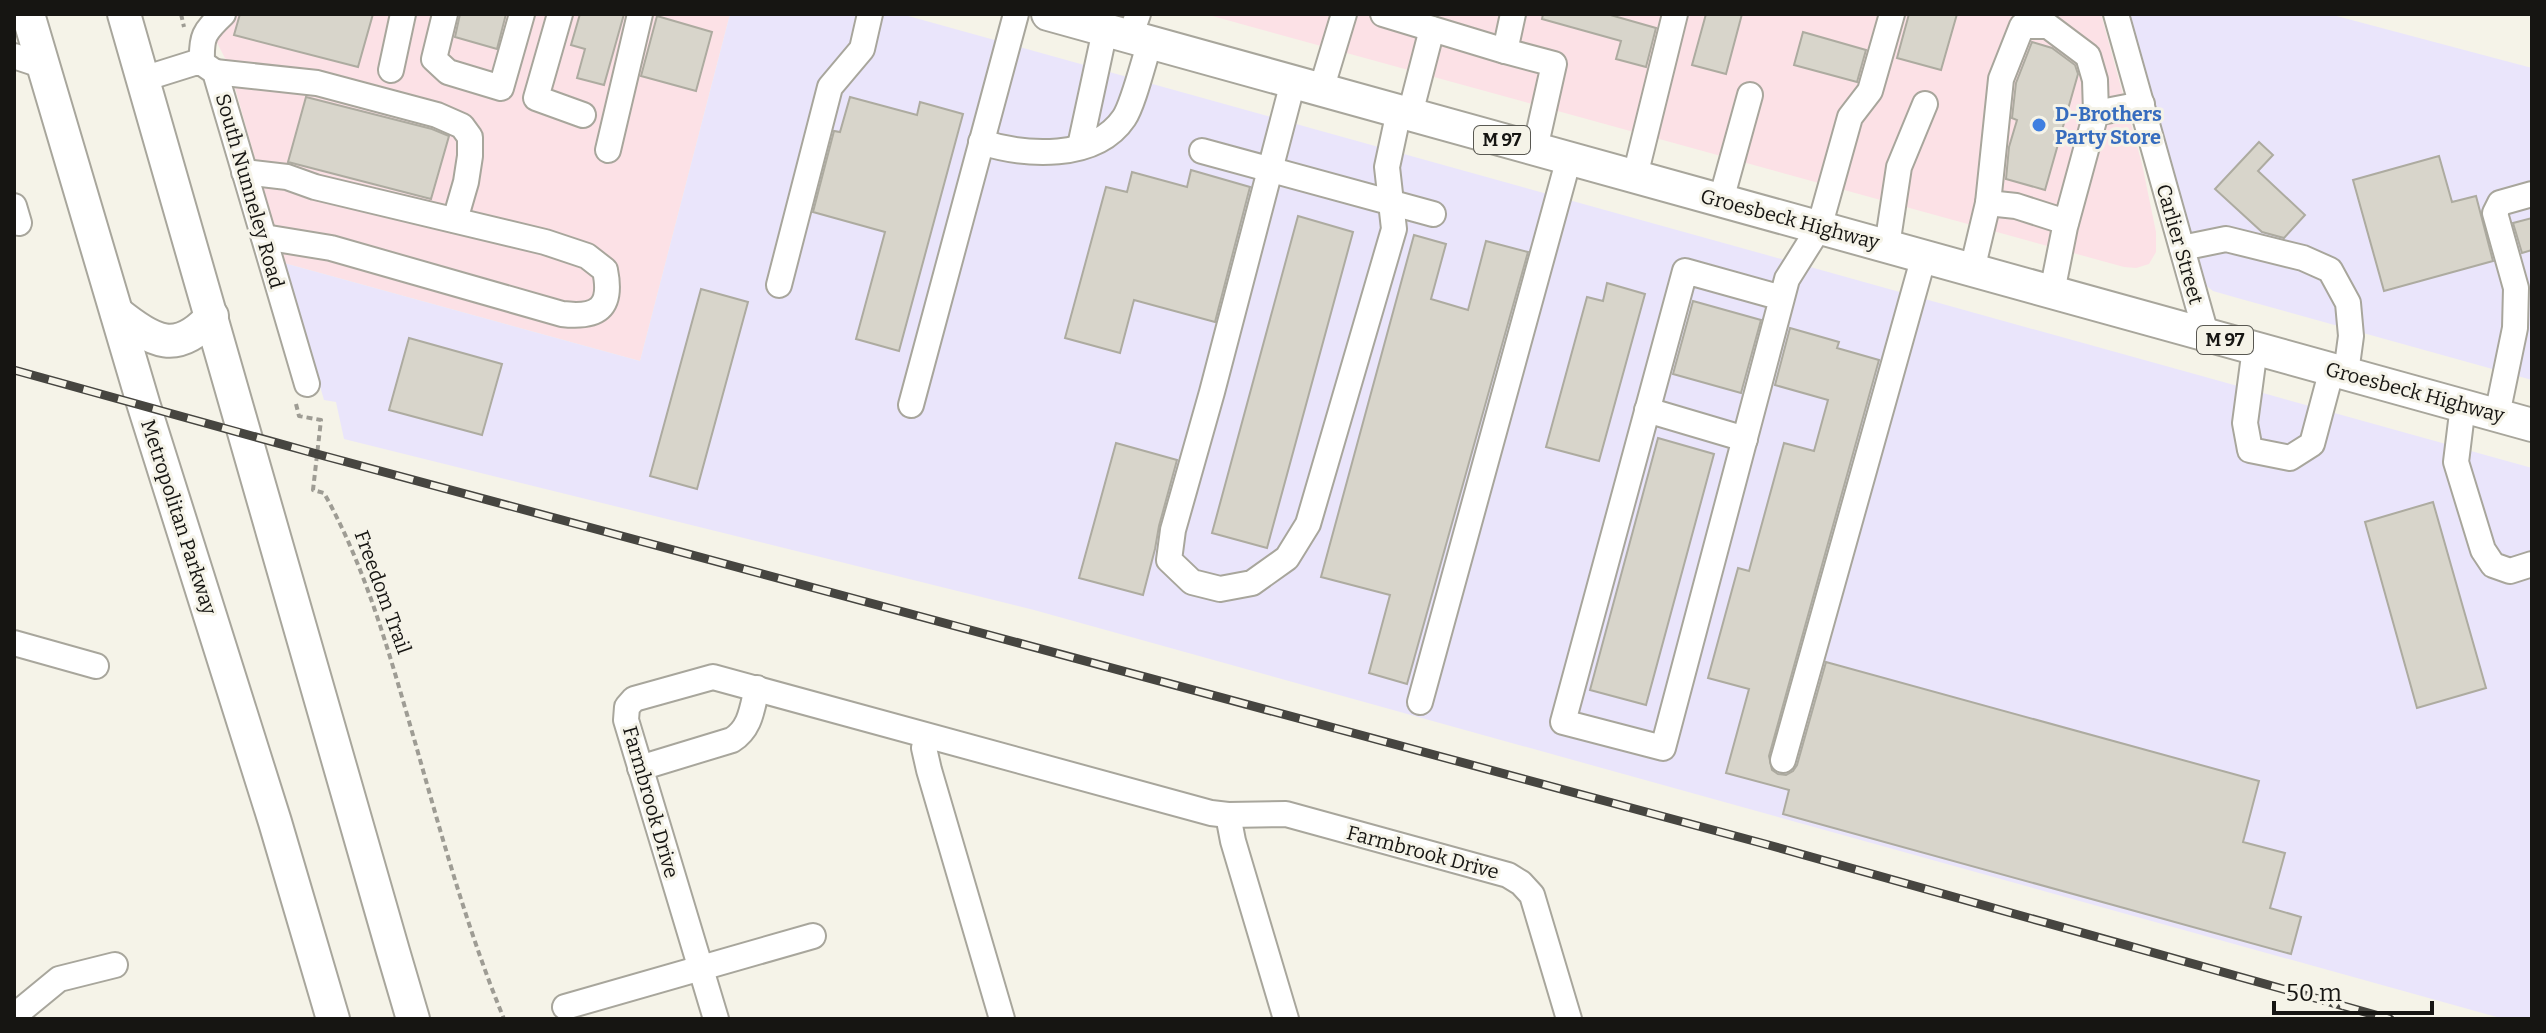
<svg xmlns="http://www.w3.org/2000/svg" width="2546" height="1033" font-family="Bitter,serif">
<rect width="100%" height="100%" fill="#f5f3e8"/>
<g fill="#fce1e6">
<path d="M205 14H730L640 361 284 263 229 66 212 33 200 19Z"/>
<path d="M1205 14H2101L2142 164 2156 232V252L2149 264 2136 268 2124 267Z"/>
</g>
<g fill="#eae5fb">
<path d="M730 14H901L2532 468V1019H2504L1034 610 344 439 336 402 324 400 284 263 640 361Z"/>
<path d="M2124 14H2329L2532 68V380L2241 299 2213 291 2203 283Z"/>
</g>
<g fill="#d8d5cb" stroke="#adaba0" stroke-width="2">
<path d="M240 14H373L358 67 234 35Z"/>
<path d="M460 14H506L497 49 455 37Z"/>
<path d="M580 14H624L604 85 577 78 585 49 571 45Z"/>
<path d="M1543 14H1607L1656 28 1646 67 1616 59 1621 41 1542 19Z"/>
<path d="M1706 14H1742L1726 74 1692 65Z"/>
<path d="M1909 14H1957L1941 70 1897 58Z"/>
<path d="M657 16 712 32 696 91 641 76Z"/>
<path d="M1803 32 1866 50 1857 82 1794 65Z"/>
<path d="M2032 42 2052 48 2075 65 2078 74 2045 190 2006 179 2009 147 2017 120 2012 118 2016 83Z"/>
<path d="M306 97 432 129 449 136 431 199 288 162Z"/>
<path d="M850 97 917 115 920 102 963 114 899 351 856 339 885 232 813 212 834 131 840 132Z"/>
<path d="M2259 142 2273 155 2258 171 2305 215 2284 238 2262 232 2215 189Z"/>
<path d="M2439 156 2452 202 2476 196 2493 261 2384 291 2353 180Z"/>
<path d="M1191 170 1250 187 1215 322 1134 300 1120 353 1065 338 1106 187 1127 192 1132 172 1187 187Z"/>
<path d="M1298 216 1353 232 1267 548 1212 533Z"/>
<path d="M2532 218V250L2522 253 2513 223Z"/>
<path d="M1414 235 1446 244 1431 299 1468 310 1486 241 1528 252 1407 684 1369 673 1390 595 1321 577Z"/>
<path d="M1607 283 1645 294 1599 461 1546 447 1587 297 1603 301Z"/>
<path d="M701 289 748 302 697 489 650 476Z"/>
<path d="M1693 301 1761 320 1741 393 1673 374Z"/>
<path d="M1790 328 1839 342 1837 348 1879 360 1769 756 1772 770 1778 774 1786 775 1793 771 1797 765 1826 662 2259 781 2243 842 2285 853 2270 908 2301 917 2291 954 1783 814 1789 790 1726 773 1749 689 1708 678 1738 568 1749 571 1784 443 1814 451 1828 400 1775 385Z"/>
<path d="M409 338 502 364 482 435 389 410Z"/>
<path d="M1658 438 1714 454 1646 705 1590 690Z"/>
<path d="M1116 443 1177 460 1159 526 1155 549 1143 595 1079 578Z"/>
<path d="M2433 502 2486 688 2417 708 2365 522Z"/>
</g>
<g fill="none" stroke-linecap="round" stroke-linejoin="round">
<g stroke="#a8a69c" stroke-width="28">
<g id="minor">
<path d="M445 14 434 59 448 72 501 88 522 14"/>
<path d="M560 14 536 98 583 115"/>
<path d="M1383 14 1505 51"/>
<path d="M1513 14 1505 51 1554 64 1535 149"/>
<path d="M2116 14 2206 334"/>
<path d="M1130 37 1138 14"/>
<path d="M14 56 44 66"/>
<path d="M202 63C201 36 204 32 223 14"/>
<path d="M391 70 403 14"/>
<path d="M215 72 317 83 437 115 462 126 470 137V156L466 182 455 220"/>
<path d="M143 79 194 63H202L215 72 307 384"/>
<path d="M1293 82 1212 392 1173 530 1169 560 1192 582 1220 589 1252 583 1287 558 1308 524 1394 229 1387 167 1399 111"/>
<path d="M1321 90 1344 14"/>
<path d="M2096 113 2142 104"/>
<path d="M1410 114 1432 29"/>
<path d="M981 142C1025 156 1095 161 1124 118 1133 105 1144 60 1150 42"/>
<path d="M1080 146 1105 30"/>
<path d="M608 150 640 14"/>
<path d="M1202 151 1433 214"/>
<path d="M244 172 287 177 315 187 545 242 587 256 605 270C613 309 597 318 562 314L331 248 264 237"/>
<path d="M1635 176 1675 14"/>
<path d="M1721 200 1750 95"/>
<path d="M1988 203 2016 206 2066 222"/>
<path d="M14 206 19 223"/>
<path d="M1887 246 1899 167 1925 104"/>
<path d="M2182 248 2226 239 2303 258 2330 270 2348 303 2351 336 2346 373"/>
<path d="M1972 270 1988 203 2001 79 2022 26H2048L2088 56 2095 80 2096 113 2065 227 2052 292"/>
<path d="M779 285 830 87 862 49 870 14"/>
<path d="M1782 298 1685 271 1563 722 1663 748 1782 298 1787 279 1819 228 1850 117 1870 91 1892 14"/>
<path d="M2255 348 2245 423 2250 450 2290 458 2312 444 2332 369"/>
<path d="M911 405 1016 14"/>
<path d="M2463 405 2456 462 2483 550 2493 565 2510 571 2532 564"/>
<path d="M1647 410 1745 439"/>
<path d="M2497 415 2515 328 2516 288 2495 213 2500 203 2532 194"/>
<path d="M14 643 96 666"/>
<path d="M1420 702 1569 158"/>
<path d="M927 737 924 748 929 770 1002 1019"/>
<path d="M1783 760 1924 256"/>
<path d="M640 768 732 740C751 728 752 708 757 688"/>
<path d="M1228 815 1233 841 1286 1019"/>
<path d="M565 1007 813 936"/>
<path d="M14 1016 59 979 115 965"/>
<path d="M716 1019 626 720 627 707 634 699 713 677 1211 813 1228 815 1286 814 1508 875 1521 883 1532 895 1569 1019"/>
</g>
</g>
<g stroke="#a8a69c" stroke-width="36">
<g id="major">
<path d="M28 14 144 406 275 822 333 1019"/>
<path d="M124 14C222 349 314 685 413 1019"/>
<path d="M1048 14 2532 425"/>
<path d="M117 313C153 342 177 356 212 316"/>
</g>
</g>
<g stroke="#9e9c94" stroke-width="4" stroke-dasharray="6 4" stroke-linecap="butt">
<path d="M181 14 184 27"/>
<path d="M296 404 299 416 321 420 313 490 324 493C361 559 383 632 404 704 435 810 462 917 504 1019"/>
</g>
<use href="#minor" stroke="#fff" stroke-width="24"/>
<use href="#major" stroke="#fff" stroke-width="32"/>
<g stroke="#464540" stroke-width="9">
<path id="rail" d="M14 370 317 454 1765 844 2390 1019"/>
</g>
<use href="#rail" stroke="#f5f3e8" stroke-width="6" stroke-dasharray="18" stroke-linecap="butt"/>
</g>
<circle fill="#3f7fe0" stroke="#f5f3e8" stroke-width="3" cx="2039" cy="125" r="8"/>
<g text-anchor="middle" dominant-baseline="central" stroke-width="6" stroke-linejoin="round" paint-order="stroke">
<g fill="#f5f3e8" stroke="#595852" stroke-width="2">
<rect x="1474" y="126" width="56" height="28" rx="6"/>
<rect x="2197" y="326" width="56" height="28" rx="6"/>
</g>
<g font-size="18" font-weight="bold" fill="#161512">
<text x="1502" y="140">M 97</text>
<text x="2225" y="340">M 97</text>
</g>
<g font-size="20" font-weight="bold" fill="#366cbe" stroke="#f5f3e8" text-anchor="start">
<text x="2055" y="114">D-Brothers<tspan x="2055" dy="23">Party Store</tspan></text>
</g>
<g font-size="20" fill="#161512" stroke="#f5f3e8">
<text transform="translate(250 191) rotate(74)">South Nunneley Road</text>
<text transform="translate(1790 219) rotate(15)">Groesbeck Highway</text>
<text transform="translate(2180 244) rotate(74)">Carlier Street</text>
<text transform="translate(2415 392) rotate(15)">Groesbeck Highway</text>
<text transform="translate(179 517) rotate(72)">Metropolitan Parkway</text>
<text transform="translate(383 592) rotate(70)">Freedom Trail</text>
<text transform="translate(651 802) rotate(74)">Farmbrook Drive</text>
<text transform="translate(1423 852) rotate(15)">Farmbrook Drive</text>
</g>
</g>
<rect width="2546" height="1033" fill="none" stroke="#161512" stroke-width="32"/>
<path d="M2274 1001v12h158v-12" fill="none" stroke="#161512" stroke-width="4"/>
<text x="2286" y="1001" font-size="24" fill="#161512" stroke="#f5f3e8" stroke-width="6" paint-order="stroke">50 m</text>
</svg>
